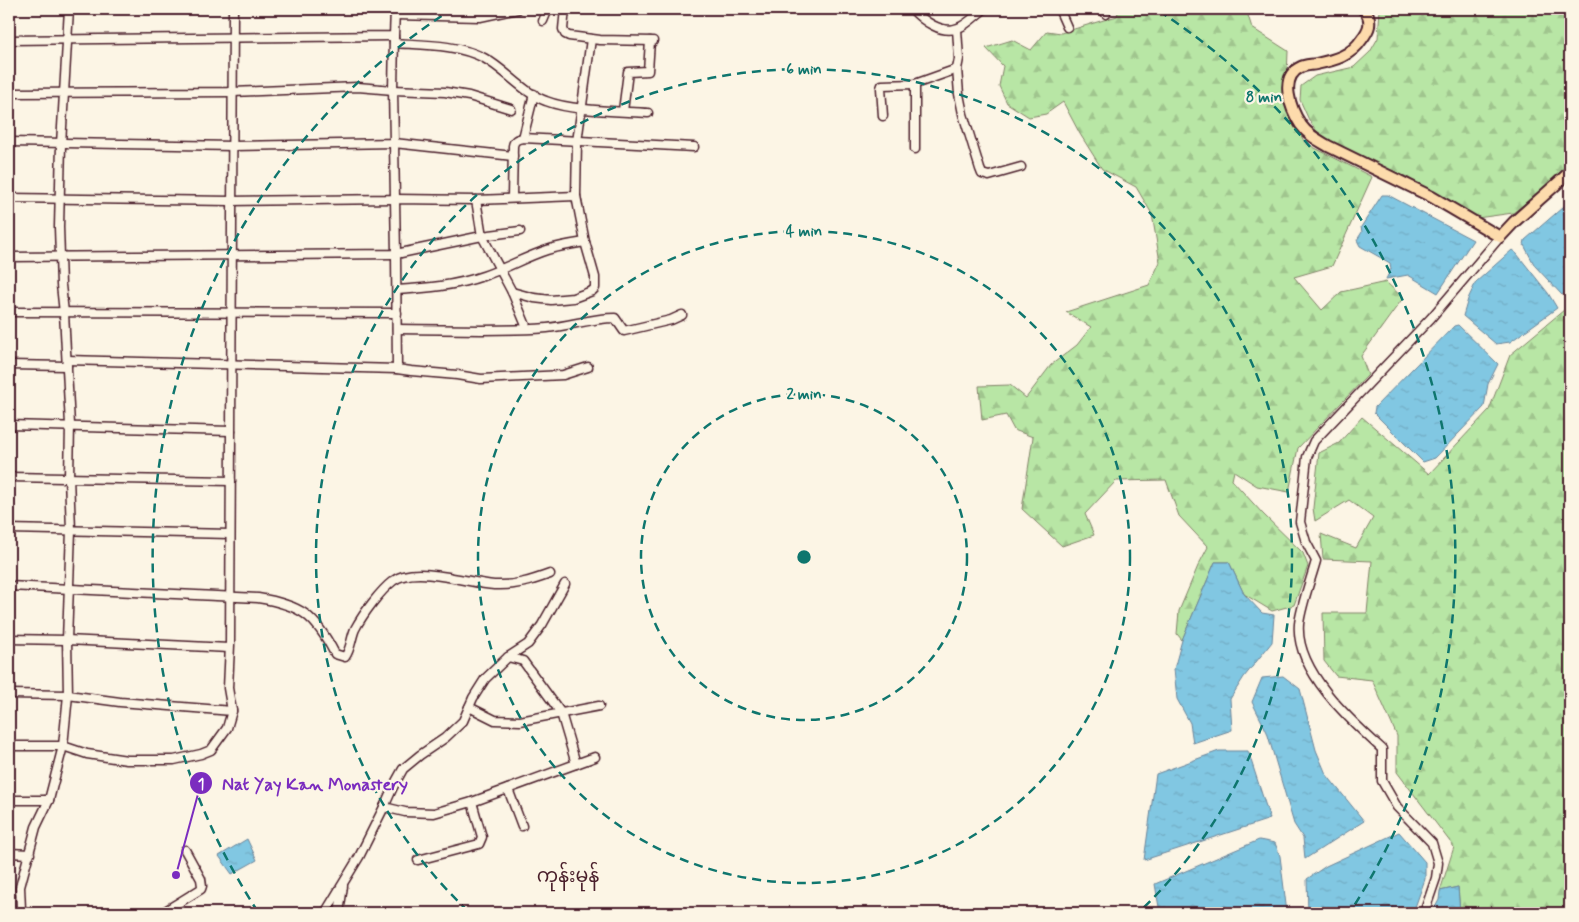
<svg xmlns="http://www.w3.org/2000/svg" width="1579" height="922" font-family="Mynerve,'Noto Sans Myanmar',sans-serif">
<defs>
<pattern id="forest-firs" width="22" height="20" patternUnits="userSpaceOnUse" patternTransform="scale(1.25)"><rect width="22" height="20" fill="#b8e6a5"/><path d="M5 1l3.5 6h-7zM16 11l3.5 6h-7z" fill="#a0c58e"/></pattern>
<pattern id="water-ripples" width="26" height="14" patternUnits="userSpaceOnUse" patternTransform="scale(1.25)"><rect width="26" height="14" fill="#81c7e2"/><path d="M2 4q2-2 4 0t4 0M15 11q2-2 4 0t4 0" fill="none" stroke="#71aac2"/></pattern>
</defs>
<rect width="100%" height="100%" fill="#fcf5e5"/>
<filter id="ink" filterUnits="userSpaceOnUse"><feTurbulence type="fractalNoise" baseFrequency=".02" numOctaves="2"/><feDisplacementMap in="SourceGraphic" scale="10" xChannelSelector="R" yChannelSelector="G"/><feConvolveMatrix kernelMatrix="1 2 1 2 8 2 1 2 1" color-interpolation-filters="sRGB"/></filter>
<g filter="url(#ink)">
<g fill="url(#forest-firs)" stroke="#818268">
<path d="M1119 9H1246L1252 28 1288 51 1286 106 1305 143 1372 177 1332 266 1294 277 1322 310 1341 292 1386 282 1403 298 1361 356 1368 375 1298 448 1289 492 1257 486 1234 471 1232 480 1263 514 1303 553 1308 566 1294 605 1272 611 1244 594 1229 562H1215L1182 640 1177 634 1179 611 1198 566 1208 547 1179 516 1166 480 1116 481 1085 514 1094 535 1062 546 1022 509 1033 437 1014 430 1006 415 982 420 979 386 1010 385 1026 398 1051 365 1077 345 1091 327 1066 312 1149 285 1160 262 1152 214 1136 187 1102 169 1080 134 1063 102 1046 114 1029 117 1007 103 999 86 1003 66 986 48 1012 40 1031 50 1047 31 1061 33 1117 16Z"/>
<path d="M1380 9H1570V168L1513 213 1477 218 1405 176 1362 160 1320 136 1309 120 1300 100 1301 86 1315 76 1354 67 1370 52 1378 38Z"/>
<path d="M1570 305V913H1563L1544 907 1521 913H1460L1458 887 1440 891 1454 847 1397 772V736L1372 680 1336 676 1324 661 1323 613H1367L1372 561 1323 559 1321 534 1356 548 1373 518 1349 500 1315 521 1313 508 1319 453 1339 443 1362 417 1429 474 1489 410 1510 355Z"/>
</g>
<g fill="url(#water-ripples)" stroke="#6b8499">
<path d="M1382 195H1388L1473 240 1438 293 1408 275 1386 279 1391 269 1390 263 1360 246 1357 240 1362 232 1361 227Z"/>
<path d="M1570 201V290L1562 295 1535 266 1524 245 1525 240Z"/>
<path d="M1512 250 1517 254 1548 293 1557 308 1510 342 1496 344 1463 316 1468 299 1476 282Z"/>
<path d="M1458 325 1498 364 1488 384 1484 407 1435 458 1423 462 1374 413 1375 407 1454 326Z"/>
<path d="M1215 562H1229L1244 594 1262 613 1274 615 1272 642 1244 677 1230 699 1232 730 1193 743 1190 723 1177 699 1174 669 1182 640Z"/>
<path d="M1283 676 1300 689 1316 750 1326 774 1364 821 1305 859 1303 838 1294 824 1267 732 1252 702 1262 678Z"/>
<path d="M1219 751H1248L1270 819 1144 860 1156 774Z"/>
<path d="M1399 832 1425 862V879L1413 913H1308L1307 879 1326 866Z"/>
<path d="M247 839 257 860 232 874 219 856Z"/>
<path d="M1259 840 1275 843 1280 856 1287 913H1160L1155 884Z"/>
<path d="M1458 887 1460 913H1432L1439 900 1440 891Z"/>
</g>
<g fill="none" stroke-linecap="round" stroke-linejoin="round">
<g stroke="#4a1f2b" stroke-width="11">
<g id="minor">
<path d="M565 9 563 29 565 34 569 36 600 40 653 41"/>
<path d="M912 9C922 20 942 35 958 28 967 25 976 15 984 9"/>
<path d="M1059 9 1067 27"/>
<path d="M1103 9 1106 14"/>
<path d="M395 15 480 17 518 9"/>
<path d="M543 21 548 9"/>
<path d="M957 29 959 59 957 69 959 94 963 114 980 169 982 174 989 176 1021 167"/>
<path d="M9 40 394 36 395 9"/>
<path d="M394 43C423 45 457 44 484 58 505 69 523 93 546 101 571 111 619 111 648 113"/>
<path d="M9 93 233 92 358 87 393 90 394 36"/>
<path d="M623 111 628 72 648 71 650 41"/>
<path d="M883 116 881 88 882 85 915 84 957 69"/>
<path d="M523 138 534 94"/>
<path d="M9 142 233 146 394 143 393 90 445 92 469 96 511 109"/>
<path d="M915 149V84"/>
<path d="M512 197 513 146C514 140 517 139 523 138L694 147"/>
<path d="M9 198 231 201 395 199 394 143 513 156"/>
<path d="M476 200 482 236 512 292 527 328"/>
<path d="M9 257 396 254 395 199 476 200 576 196"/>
<path d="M397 290C426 288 455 286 483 276 505 269 525 257 547 250 559 246 572 244 585 242"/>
<path d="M512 292 534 298 551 300 573 298 592 291 595 288V277L585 242 576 196 577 142 591 39"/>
<path d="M9 312 397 313"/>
<path d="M397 329C447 329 497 332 547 328 570 326 592 318 615 318L624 331 671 320 682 315"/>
<path d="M67 360 397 369 411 371 457 375 481 379 563 375 588 367"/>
<path d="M9 365 67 366"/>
<path d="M397 369 396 254 482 236 520 231"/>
<path d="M9 425 231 431"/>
<path d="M9 477 231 481"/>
<path d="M9 529 230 534"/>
<path d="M9 586 258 598C301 605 315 615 335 654L345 657C351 649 351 638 355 629 363 614 380 591 393 581 414 564 468 583 494 585 514 586 531 581 550 574"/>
<path d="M9 639 67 640 229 648"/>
<path d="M508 657 523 661 561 713 576 764"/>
<path d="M9 694 68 695 120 702 232 711"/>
<path d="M469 707 495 720 520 721 599 706"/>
<path d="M9 746H63L87 754 127 760H174L201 754 211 750 227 728 232 711 228 688 230 645 233 9"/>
<path d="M508 789 522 826"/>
<path d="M9 800H49"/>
<path d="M384 807 405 812 434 813 472 802 595 757"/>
<path d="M9 853 30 854"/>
<path d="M418 860 479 844 482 837 472 802"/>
<path d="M23 913 21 909 20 887 36 827 49 800 63 746 68 695 67 640 71 530 69 477 70 425 64 313 61 285 59 227 61 144 69 9"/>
<path d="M162 913 201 889 202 886 201 879 185 850"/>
<path d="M325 913 359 857 384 807 393 787 403 769 420 755 445 738 463 721 473 698 485 679 508 657 528 644 542 625 565 584"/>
<path d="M339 913 343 886"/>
<path d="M1424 913 1436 878 1438 863 1432 843 1397 807 1382 781V749C1351 721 1295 671 1299 624 1301 606 1311 579 1316 561L1306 542 1300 522 1307 457 1314 441 1431 318 1500 237"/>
</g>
</g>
<g stroke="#4a1f2b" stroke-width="14">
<path id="major" d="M1363 9C1368 13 1370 19 1369 26 1368 31 1365 35 1362 39 1351 56 1335 60 1316 64 1311 65 1305 65 1301 67 1278 77 1291 110 1301 125 1308 135 1318 140 1328 146L1432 197 1500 237 1514 222 1570 172"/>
</g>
<use href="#minor" stroke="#fcf5e5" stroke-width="8"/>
<use href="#major" stroke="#fddbac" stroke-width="10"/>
</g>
</g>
<g fill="none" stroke="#0f766e" stroke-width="2.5" stroke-dasharray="9 6">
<circle cx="804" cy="557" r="163"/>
<circle cx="804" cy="557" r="326"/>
<path d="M468 911A488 488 0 1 1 1140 911"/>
<path d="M258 912A651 651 0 0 1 449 11M1159 11A651 651 0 0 1 1350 912"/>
</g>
<g text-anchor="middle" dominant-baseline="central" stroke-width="4.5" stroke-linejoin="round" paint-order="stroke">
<g font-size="19" fill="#4a1f2b" stroke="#fcf5e5">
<text x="568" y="876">ကုန်းမုန်</text>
</g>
</g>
<circle cx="804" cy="557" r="8" fill="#0f766e" stroke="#fcf5e5" stroke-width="2.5"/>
<g font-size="15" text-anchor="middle" font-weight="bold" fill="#0f766e" stroke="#fcf5e5" stroke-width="4.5" stroke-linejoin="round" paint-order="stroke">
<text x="804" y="74">6 min</text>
<text x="1264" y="102">8 min</text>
<text x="804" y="236">4 min</text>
<text x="804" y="399">2 min</text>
</g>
<path fill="none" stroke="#7b2cbf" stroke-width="2" d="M176 875L201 783"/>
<g fill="#7b2cbf" stroke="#fcf5e5" stroke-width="2">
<circle cx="176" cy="875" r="5"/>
<circle cx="201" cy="783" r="12"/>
</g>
<g font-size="15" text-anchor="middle" font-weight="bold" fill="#fff">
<text x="201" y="789">1</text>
</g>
<g font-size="18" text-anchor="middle" font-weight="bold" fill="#7b2cbf" stroke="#fcf5e5" stroke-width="4.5" stroke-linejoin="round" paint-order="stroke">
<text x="315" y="790">Nat Yay Kan Monastery</text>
</g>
<rect width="1579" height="922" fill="none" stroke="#fcf5e5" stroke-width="30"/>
<rect x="15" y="15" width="1549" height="892" fill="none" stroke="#4a1f2b" stroke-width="2" filter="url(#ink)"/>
</svg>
